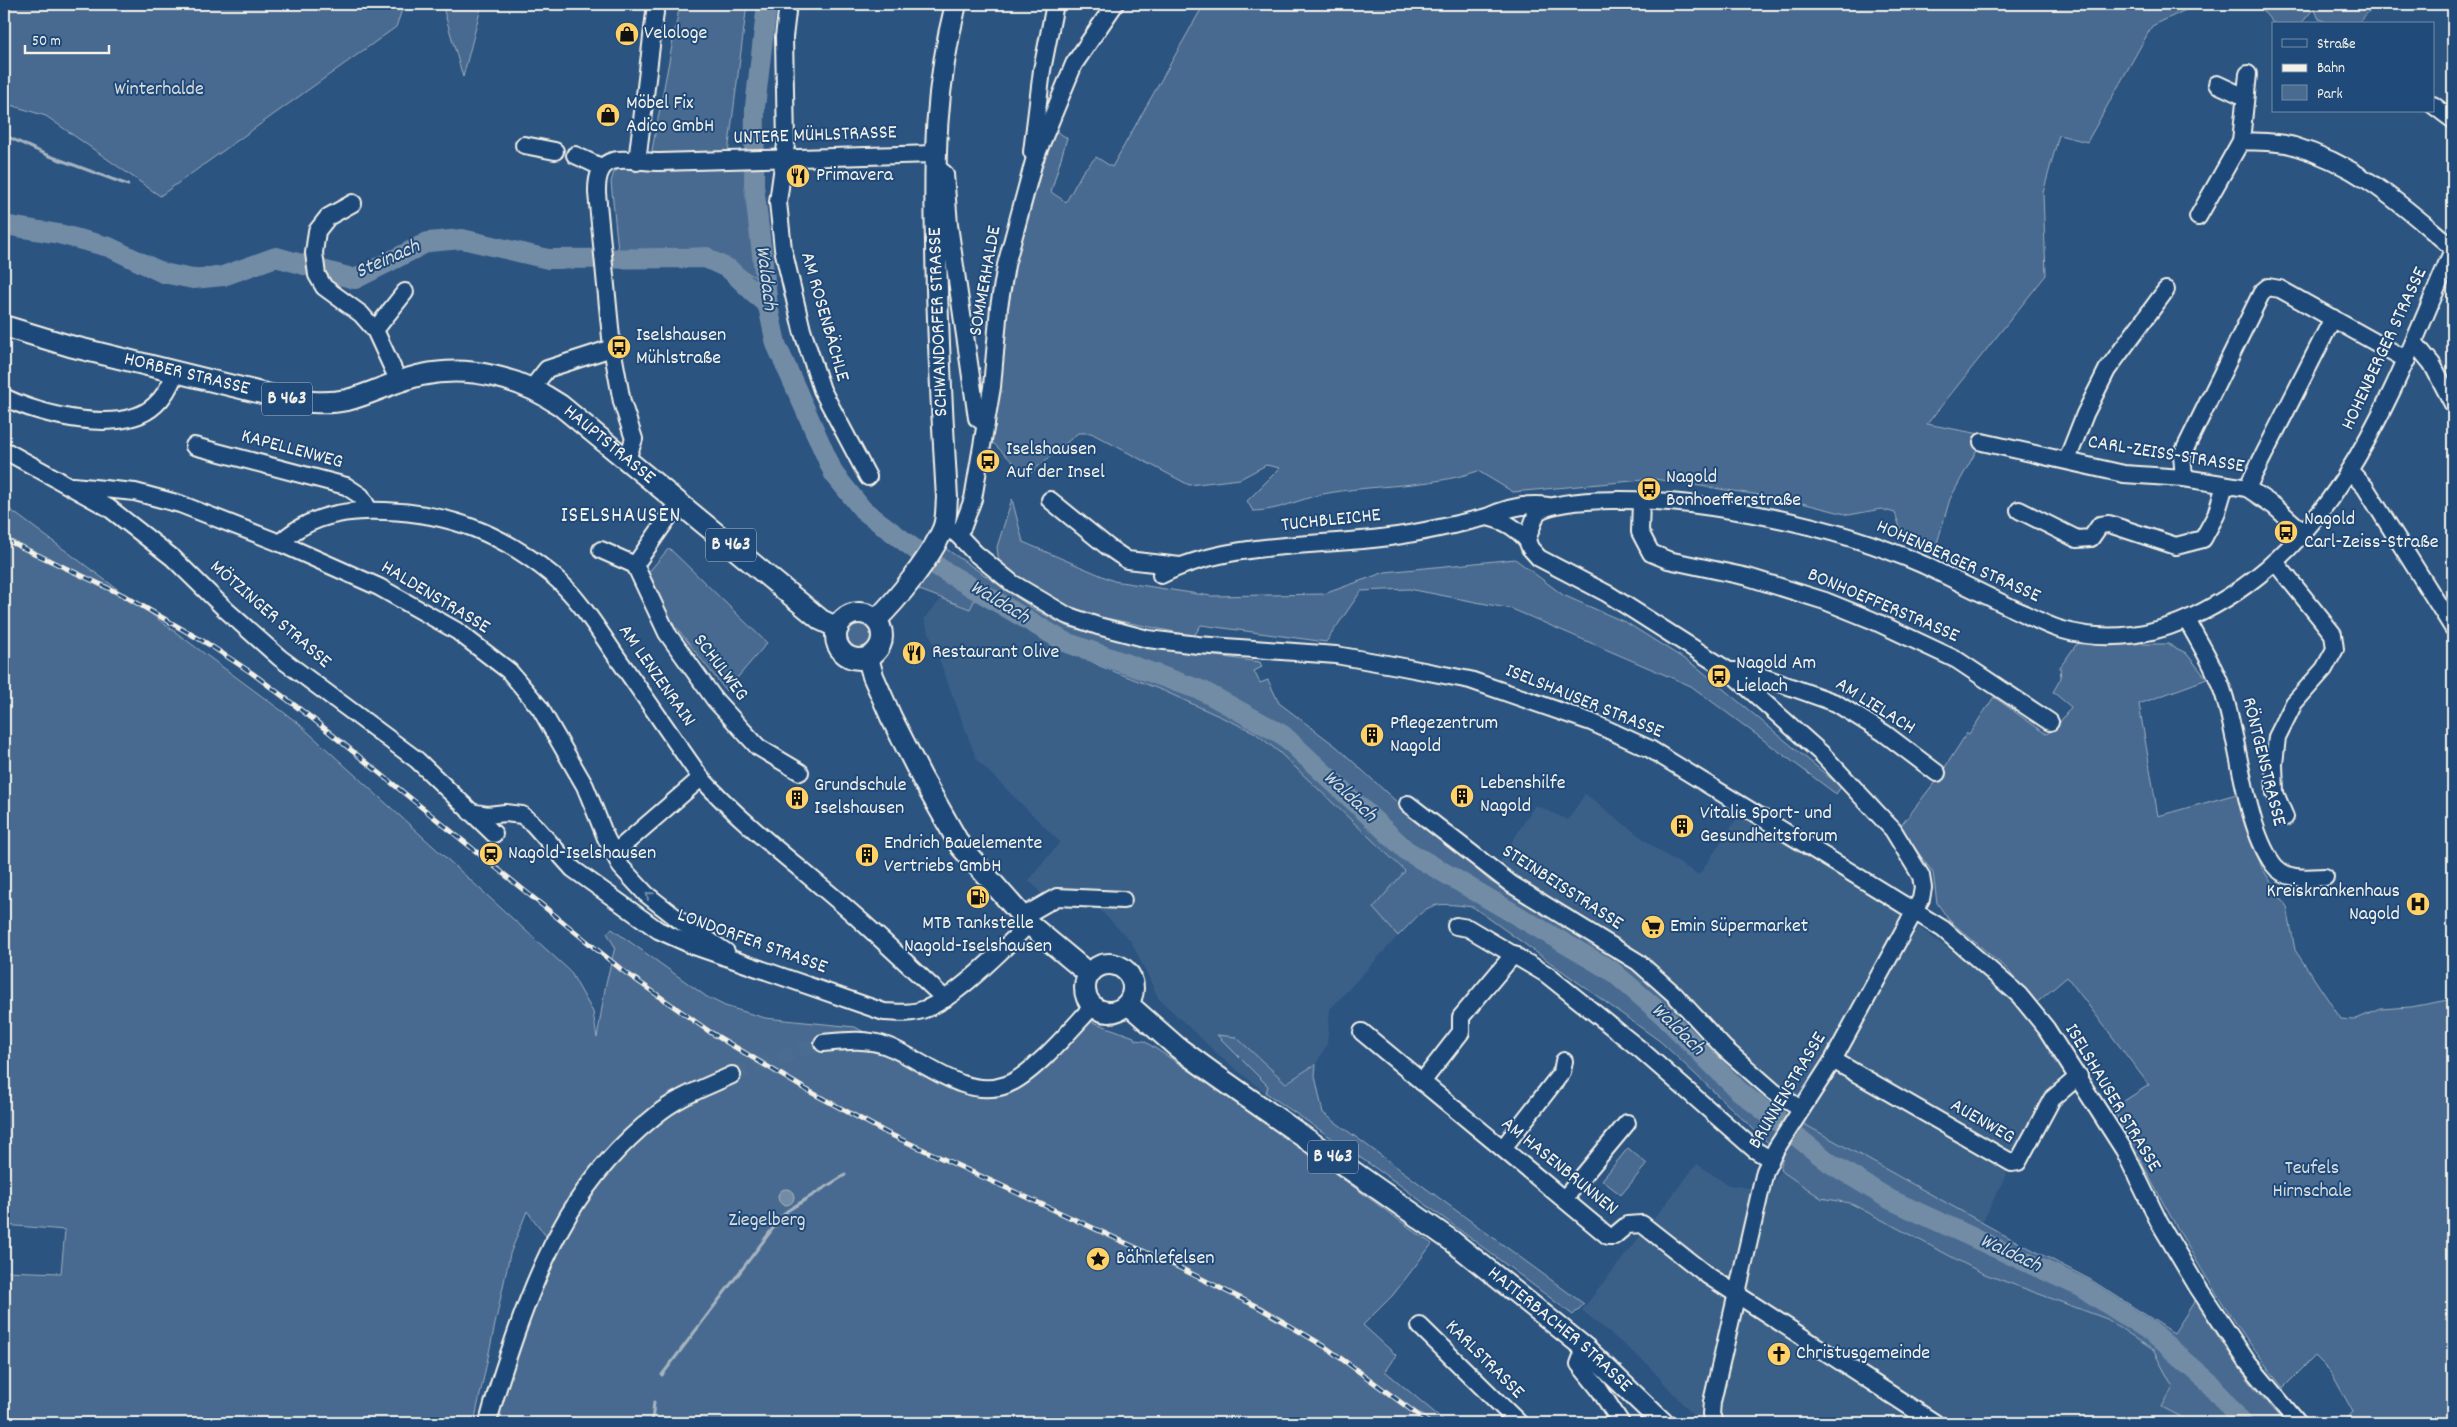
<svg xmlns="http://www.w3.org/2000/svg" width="2457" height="1427" font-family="Dekko,sans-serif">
<rect width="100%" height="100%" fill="#2c5481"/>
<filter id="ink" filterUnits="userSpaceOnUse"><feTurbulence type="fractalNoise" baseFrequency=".02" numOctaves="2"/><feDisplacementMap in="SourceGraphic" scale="10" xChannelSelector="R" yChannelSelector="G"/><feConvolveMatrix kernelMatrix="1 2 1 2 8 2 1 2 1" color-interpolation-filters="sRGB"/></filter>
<g filter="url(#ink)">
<g fill="#3b6088">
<path d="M943 597 975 599 1100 666 1164 691 1254 732 1279 752 1405 872 1373 908 1398 936 1330 1009 1327 1044 1316 1064 1266 1093 1223 1059 1159 999 1131 941 1083 893 1065 889 1042 894 1029 880 1060 842 977 760 924 619Z"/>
<path d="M1585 794 1659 851 1699 875 1742 811 1893 909 1978 970 2016 1004 2049 1041 2062 1066 2060 1077 2017 1148 2005 1177 1982 1223 1802 1122 1812 1110 1735 1049 1677 986 1643 960 1497 866 1535 805 1568 820Z"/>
<path d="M1697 1164 1728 1185 1770 1191 1780 1170 1821 1198 1850 1203 1982 1273 2106 1319 2153 1350 2174 1387 2163 1407 2193 1423H1700L1647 1364 1582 1310Z"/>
</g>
<g fill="#496b90" stroke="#9eaebc">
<path d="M4 4H404L396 27 160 196 46 116 4 103Z"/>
<path d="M442 4H482L463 77Z"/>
<path d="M680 4H747L728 153 651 155Z"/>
<path d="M1204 4H2198L2152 26 2087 142 2059 135 2043 193 2046 275 1927 424 1985 435 1950 499 1936 547 1904 539 1895 513 1881 509 1849 515 1786 499 1654 479 1513 492 1478 471C1428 488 1375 484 1323 494 1299 499 1279 511 1253 511L1247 501 1280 468 1266 465 1240 479 1189 485 1091 433H1078L1027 476 988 438 1012 276 1053 129 1067 138 1051 192 1066 202 1083 171 1096 157 1112 167Z"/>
<path d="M2257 4H2376L2357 24H2331L2319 19 2314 8 2301 24H2274Z"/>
<path d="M625 166H748L764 283 709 248 618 250 611 182 614 172Z"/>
<path d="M1012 499 1023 542 1114 581 1211 596 1324 594 1385 572 1515 559 1563 595 1627 623 1697 667 1841 787 1836 794 1691 686 1512 609 1409 589 1361 591 1326 642 1201 625 1194 636 1071 611 999 564 997 547Z"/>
<path d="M4 505 298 723 570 971 593 1012 597 1038 606 983 615 947 607 933 612 929 707 997 725 1006 765 1018 855 1027 956 1082 1006 1085 1082 1018 1134 1037 1135 1040 1144 1041 1230 1097 1432 1244 1393 1295 1363 1325 1396 1355 1385 1371 1447 1423H495L549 1240 527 1211 510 1254 474 1423H4V1271L61 1273 65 1230 4 1225Z"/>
<path d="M942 546 1034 609 1066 626 1136 645 1260 662 1262 667 1254 671 1260 683 1268 680 1279 703 1337 747 1423 826 1445 842 1491 882 1582 934 1632 967 1676 1005 1748 1080 1786 1114 2008 1237 2091 1280 2174 1333 2196 1299C2221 1344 2249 1385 2285 1423H2193L2162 1407 2173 1387 2153 1350 2107 1319 1982 1273 1850 1203 1821 1198 1780 1170 1784 1152 1766 1141 1661 1042 1473 907C1426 901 1430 904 1398 936L1373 908 1405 871 1279 752 1254 732 1164 691 1100 666 975 599 970 609 917 589Z"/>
<path d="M669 548 767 643 726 691 677 628 667 633 647 574Z"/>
<circle cx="860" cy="635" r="13"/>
<path d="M2142 642 2143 644H2168L2186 653 2207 679 2139 704 2158 816 2240 793 2247 825 2262 868 2287 907 2295 950 2341 1019 2354 1020 2380 1009 2411 1007 2453 999V1423H2342L2353 1412 2331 1372 2315 1356 2283 1388C2214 1300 2164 1207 2113 1108L2149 1085 2067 977 2034 1005 2008 970 1949 920 1937 903 1933 873 1900 827 1938 778 1967 733 1969 734 1994 697 2046 734 2055 729 2071 707 2053 692 2061 678 2060 667 2076 645 2080 643 2112 645Z"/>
<path d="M1217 1035 1236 1037 1286 1083 1316 1064 1315 1076 1323 1113 1584 1304 1573 1315 1397 1183 1266 1093 1268 1086Z"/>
<path d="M1628 1148 1647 1164 1621 1195 1602 1180Z"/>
</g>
<circle fill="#738ca6" stroke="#a7b4c0" cx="786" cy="1197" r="8"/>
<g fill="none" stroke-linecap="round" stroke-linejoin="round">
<g stroke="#a7b4c0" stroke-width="3">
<path d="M4 135 47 155 128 185"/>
<path d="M662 1375 780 1219 787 1211 845 1175"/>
<path d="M652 1423 654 1402"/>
</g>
<g stroke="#738ca6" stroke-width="20">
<path d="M767 4 755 107 754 185 768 306 776 344 834 474 863 510 941 569 1065 642 1203 691 1283 735 1407 851 1612 971 1664 1016 1738 1090 1830 1163 1889 1199 2083 1288 2150 1331 2209 1382 2242 1423"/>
<path d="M4 225 59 234 109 247 163 273 193 279 223 276 276 257 355 279 428 242 462 239 548 259 705 258 729 269 768 306"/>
</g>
<path stroke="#4a6c90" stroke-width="16" stroke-dasharray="16 8" stroke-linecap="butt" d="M732 1075 823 1043"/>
<g stroke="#f4f1e8" stroke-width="20">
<g id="minor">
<path d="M788 4 784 37 786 144 778 202 783 249 802 330 822 390 868 477"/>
<path d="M2217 84 2245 97"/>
<path d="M2433 105 2453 120"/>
<path d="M2241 141C2257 142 2278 141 2294 146 2361 166 2401 205 2453 248"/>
<path d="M524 145 555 151"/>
<path d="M1032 152 1042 70 1055 4"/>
<path d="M575 155 601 167"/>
<path d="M637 162 656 4"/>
<path d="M934 165 945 174 949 225 977 418 986 424"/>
<path d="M353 203 328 217 317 231 314 253 317 275 324 287 361 314 375 330 399 382"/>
<path d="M2198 217 2241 141 2248 74"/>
<path d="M375 330 405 292"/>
<path d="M2414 342 2432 364 2453 404"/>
<path d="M532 388 547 369 612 348"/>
<path d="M4 397C39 415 122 436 155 405 164 397 171 384 175 373"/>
<path d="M1982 442 2124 474 2184 478 2247 488 2274 506 2303 532"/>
<path d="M194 446 346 486 361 496 369 510"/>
<path d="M4 450 109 508 173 558 226 610 280 658 417 760 494 834"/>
<path d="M627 459 634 439 622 402 612 348 597 193C596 147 627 162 660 162L934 154"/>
<path d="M2067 460 2085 414 2107 370 2166 290"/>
<path d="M2349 470 2365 487 2453 628"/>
<path d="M2184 478 2182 455 2262 292 2268 287 2280 289 2407 360"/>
<path d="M73 486 135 492 180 504 280 543 379 587 457 631 509 671 540 708 585 786 606 838 621 867 646 894 683 923 726 952V957"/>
<path d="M2247 488 2333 318"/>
<path d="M1050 500 1108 547 1127 560 1180 566"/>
<path d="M1641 501 1640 532 1651 553 1668 560 1748 577 1825 601 1872 620 1957 660 2050 722"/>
<path d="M679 502 635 565 667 633 715 700 758 747 800 772"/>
<path d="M2019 510 2077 539 2091 538 2100 525 2109 524 2176 546 2203 539 2216 515 2225 485"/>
<path d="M1487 517C1505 521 1515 527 1527 540"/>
<path d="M944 527 957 534 975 553 1012 583 1066 615 1098 626 1148 639 1198 645 1336 655 1398 666 1470 680 1591 722 1650 749 1943 929 2019 995 2046 1028 2124 1150 2159 1222 2197 1286 2248 1363 2298 1423"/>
<path d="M957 534 963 526 973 499 992 387 999 307 1006 265 1034 161 1074 64 1115 4"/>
<path d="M280 543C308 515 346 509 385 511 448 513 501 533 551 574 580 598 600 633 621 663 648 701 674 740 701 778 749 831 808 873 861 921 889 946 917 973 945 999"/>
<path d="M601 550 635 565"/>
<path d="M2276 563 2333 634 2335 649 2324 669 2294 703 2277 737 2274 764 2275 793 2285 817"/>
<path d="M1161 575C1229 541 1316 547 1389 537 1422 533 1454 525 1487 517 1506 508 1527 503 1548 506"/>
<path d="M2187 620C2200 644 2216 669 2224 695 2239 743 2245 825 2273 864 2285 881 2307 878 2325 877"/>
<path d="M1729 671H1746L1836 703 1884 733 1937 773"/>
<path d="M1408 804 1511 884 1638 962 1674 994 1724 1048 1774 1092 1801 1109"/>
<path d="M470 812 488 815 505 813 522 815 533 824 573 869 658 930 694 946 884 1012C898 1013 912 1014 925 1009 956 998 1004 948 1029 924"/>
<path d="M613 854 701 778"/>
<path d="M1022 917 1057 897 1123 900"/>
<path d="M1456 926 1468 928 1546 974 1641 1050 1755 1150 1770 1159"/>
<path d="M1362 1032 1608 1236H1614L1627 1225 1642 1224 1707 1275 1935 1423"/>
<path d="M823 1043C844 1041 866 1038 887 1046 924 1060 964 1100 1006 1085 1033 1075 1072 1028 1093 1006"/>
<path d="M1833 1060 2012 1163 2018 1162 2052 1099 2079 1076"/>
<path d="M1422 1082 1461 1032V1017L1514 954"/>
<path d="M1503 1148 1562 1072 1564 1061"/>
<path d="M1564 1199 1627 1123"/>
<path d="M1420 1326 1519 1423"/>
<path d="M1585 1348 1579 1364 1599 1389 1621 1423"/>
<path d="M488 1423C495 1394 505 1365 515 1336 546 1247 580 1176 655 1116 677 1097 706 1087 732 1075"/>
<path d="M1714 1423 1711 1414 1712 1402 1765 1171 1776 1149 1833 1060 1921 899 1923 888 1921 876 1893 830 1822 754 1729 671 1608 594 1539 558 1530 548 1527 540 1537 512C1567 495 1655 500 1690 504 1769 514 1852 533 1924 565 1953 579 1983 594 2012 608 2028 615 2043 624 2059 629 2109 644 2159 635 2204 611 2344 539 2394 385 2453 250"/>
</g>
</g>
<g stroke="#f4f1e8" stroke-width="24">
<g id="major">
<path id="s1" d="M4 326 70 346 290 400C308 402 328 404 347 400 372 394 396 380 422 375 470 365 520 378 560 405L821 620 838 628"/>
<circle cx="859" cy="636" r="23"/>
<path d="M876 620C898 599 931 557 943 529 947 520 946 507 947 498 942 413 937 329 936 244 934 160 935 86 956 4"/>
<path d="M868 658 873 676 891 717 922 778 961 847 1029 924 1089 974"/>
<circle cx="1109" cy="988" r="24"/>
<path id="s2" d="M1128 1004 1177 1047 1214 1074 1452 1241 1585 1348 1663 1423"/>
</g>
</g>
<use href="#minor" stroke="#1f4a7a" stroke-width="16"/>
<use href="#major" stroke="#1f4a7a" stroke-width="20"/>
<g stroke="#f4f1e8" stroke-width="5">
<path id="rail" d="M4 539 123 595 208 644 252 673 313 719 622 970 710 1032 805 1089 887 1133 1178 1267 1260 1308 1324 1346 1429 1423"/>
</g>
<use href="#rail" stroke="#1f4a7a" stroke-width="3" stroke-dasharray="9" stroke-linecap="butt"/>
</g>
<defs><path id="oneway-chevron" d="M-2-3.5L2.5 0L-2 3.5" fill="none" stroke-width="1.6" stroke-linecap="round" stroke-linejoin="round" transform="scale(1.25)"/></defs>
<use stroke="#748da6" href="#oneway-chevron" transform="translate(649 895) rotate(-139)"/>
</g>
<defs>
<g id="shop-disc" transform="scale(1.25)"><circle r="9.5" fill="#ffd166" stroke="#1f4a7a"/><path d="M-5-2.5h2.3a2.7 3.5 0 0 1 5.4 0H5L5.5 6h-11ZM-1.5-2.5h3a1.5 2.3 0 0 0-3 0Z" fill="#111"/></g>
<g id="restaurant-disc" transform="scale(1.25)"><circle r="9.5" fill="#ffd166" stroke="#1f4a7a"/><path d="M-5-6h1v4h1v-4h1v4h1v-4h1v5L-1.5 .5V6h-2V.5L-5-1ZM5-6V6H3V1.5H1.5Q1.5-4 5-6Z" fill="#111"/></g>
<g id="bus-disc" transform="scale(1.25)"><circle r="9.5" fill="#ffd166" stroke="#1f4a7a"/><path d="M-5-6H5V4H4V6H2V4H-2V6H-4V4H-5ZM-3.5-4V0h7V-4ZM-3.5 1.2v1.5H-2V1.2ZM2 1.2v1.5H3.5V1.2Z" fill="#111"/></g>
<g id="building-disc" transform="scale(1.25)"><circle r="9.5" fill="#ffd166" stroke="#1f4a7a"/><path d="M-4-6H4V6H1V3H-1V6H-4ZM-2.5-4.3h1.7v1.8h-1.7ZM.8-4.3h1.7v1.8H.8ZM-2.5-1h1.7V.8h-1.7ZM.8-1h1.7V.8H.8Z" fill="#111"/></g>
<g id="station-disc" transform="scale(1.25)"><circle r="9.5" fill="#ffd166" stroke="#1f4a7a"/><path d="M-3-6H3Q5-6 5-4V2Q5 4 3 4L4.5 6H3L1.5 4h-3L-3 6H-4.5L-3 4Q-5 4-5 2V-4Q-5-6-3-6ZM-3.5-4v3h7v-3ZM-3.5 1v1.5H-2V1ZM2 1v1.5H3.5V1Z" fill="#111"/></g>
<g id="fuel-disc" transform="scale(1.25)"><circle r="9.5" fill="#ffd166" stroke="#1f4a7a"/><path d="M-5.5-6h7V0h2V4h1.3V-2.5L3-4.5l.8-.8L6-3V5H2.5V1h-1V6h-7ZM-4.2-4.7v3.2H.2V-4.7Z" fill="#111"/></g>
<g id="hospital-disc" transform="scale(1.25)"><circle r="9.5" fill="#ffd166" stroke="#1f4a7a"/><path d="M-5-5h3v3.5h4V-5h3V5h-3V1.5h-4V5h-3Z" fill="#111"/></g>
<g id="supermarket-disc" transform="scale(1.25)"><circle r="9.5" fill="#ffd166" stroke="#1f4a7a"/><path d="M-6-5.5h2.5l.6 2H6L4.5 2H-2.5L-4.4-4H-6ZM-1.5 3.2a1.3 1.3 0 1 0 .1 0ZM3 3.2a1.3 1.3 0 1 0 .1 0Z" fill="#111"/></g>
<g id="sight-disc" transform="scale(1.25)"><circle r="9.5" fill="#ffd166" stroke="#1f4a7a"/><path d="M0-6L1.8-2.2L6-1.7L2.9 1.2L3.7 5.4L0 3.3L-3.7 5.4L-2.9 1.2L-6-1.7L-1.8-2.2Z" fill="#111"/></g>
<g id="church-disc" transform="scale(1.25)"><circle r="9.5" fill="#ffd166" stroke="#1f4a7a"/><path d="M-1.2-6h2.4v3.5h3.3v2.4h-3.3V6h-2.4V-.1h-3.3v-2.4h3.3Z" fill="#111"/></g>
</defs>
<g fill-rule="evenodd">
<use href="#shop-disc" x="627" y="34"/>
<use href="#shop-disc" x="608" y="115"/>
<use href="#restaurant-disc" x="798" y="176"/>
<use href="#bus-disc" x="619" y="347"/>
<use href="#bus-disc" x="988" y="461"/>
<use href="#bus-disc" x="1649" y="489"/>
<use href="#bus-disc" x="2286" y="532"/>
<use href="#restaurant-disc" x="914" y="653"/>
<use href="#bus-disc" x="1719" y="676"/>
<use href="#building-disc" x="1372" y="735"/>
<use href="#building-disc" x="1462" y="796"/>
<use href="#building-disc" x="797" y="798"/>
<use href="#building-disc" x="1682" y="826"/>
<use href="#station-disc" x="491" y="854"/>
<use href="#building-disc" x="867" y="855"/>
<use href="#fuel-disc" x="978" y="897"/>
<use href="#hospital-disc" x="2418" y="904"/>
<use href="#supermarket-disc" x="1653" y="927"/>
<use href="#sight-disc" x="1098" y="1259"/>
<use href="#church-disc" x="1779" y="1354"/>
</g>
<g text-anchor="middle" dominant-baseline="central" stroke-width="4" stroke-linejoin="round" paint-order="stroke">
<g fill="#1f4a7a" stroke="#b4bfc7" stroke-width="1">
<rect x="262" y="382.5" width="50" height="33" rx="4"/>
<rect x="706" y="528.5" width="50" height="33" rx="4"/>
<rect x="1308" y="1140.5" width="50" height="33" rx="4"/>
</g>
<g font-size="19" font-weight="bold" fill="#f4f1e8">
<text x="287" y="399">B 463</text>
<text x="731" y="545">B 463</text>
<text x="1333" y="1157">B 463</text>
</g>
<g font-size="20" fill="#f4f1e8" stroke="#1f4a7a" text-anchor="start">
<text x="644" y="34">Velologe</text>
<text x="626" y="104">Möbel Fix<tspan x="626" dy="23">Adico GmbH</tspan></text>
<text x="816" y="176">Primavera</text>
<text x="636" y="336">Iselshausen<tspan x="636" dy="23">Mühlstraße</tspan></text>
<text x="1006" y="450">Iselshausen<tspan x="1006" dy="23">Auf der Insel</tspan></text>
<text x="1666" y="478">Nagold<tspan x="1666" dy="23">Bonhoefferstraße</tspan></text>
<text x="2304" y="520">Nagold<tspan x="2304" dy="23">Carl-Zeiss-Straße</tspan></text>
<text x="932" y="653">Restaurant Olive</text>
<text x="1736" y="664">Nagold Am<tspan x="1736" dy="23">Lielach</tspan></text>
<text x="1390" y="724">Pflegezentrum<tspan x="1390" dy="23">Nagold</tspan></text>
<text x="1480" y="784">Lebenshilfe<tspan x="1480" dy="23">Nagold</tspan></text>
<text x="814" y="786">Grundschule<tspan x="814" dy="23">Iselshausen</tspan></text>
<text x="1700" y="814">Vitalis Sport- und<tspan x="1700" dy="23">Gesundheitsforum</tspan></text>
<text x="884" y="844">Endrich Bauelemente<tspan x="884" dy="23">Vertriebs GmbH</tspan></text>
<text x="508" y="854">Nagold-Iselshausen</text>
<text x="2400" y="892" text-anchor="end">Kreiskrankenhaus<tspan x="2400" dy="23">Nagold</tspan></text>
<text x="978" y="924" text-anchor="middle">MTB Tankstelle<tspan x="978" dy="23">Nagold-Iselshausen</tspan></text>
<text x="1670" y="927">Emin Süpermarket</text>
<text x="1116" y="1259">Bähnlefelsen</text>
<text x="1796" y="1354">Christusgemeinde</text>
</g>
<g font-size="20" fill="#dadddb" stroke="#1f4a7a">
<text x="159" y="90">Winterhalde</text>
<text x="2312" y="1169">Teufels<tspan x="2312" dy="23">Hirnschale</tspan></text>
<text x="767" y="1221">Ziegelberg</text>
</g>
<g font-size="20" fill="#f4f1e8" stroke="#1f4a7a">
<text transform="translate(815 136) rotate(-2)">UNTERE MÜHLSTRASSE</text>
<text transform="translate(986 281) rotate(-80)">SOMMERHALDE</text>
<text transform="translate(824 317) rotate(74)">AM ROSENBÄCHLE</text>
<text transform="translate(939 322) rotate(-92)">SCHWANDORFER STRASSE</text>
<text transform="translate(2385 349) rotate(-65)">HOHENBERGER STRASSE</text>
<text stroke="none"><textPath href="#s1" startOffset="189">HORBER STRASSE</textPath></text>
<text stroke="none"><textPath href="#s1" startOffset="640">HAUPTSTRASSE</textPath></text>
<text transform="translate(292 450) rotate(15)">KAPELLENWEG</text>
<text transform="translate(2166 455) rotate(9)">CARL-ZEISS-STRASSE</text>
<text transform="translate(1331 521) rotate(-6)">TUCHBLEICHE</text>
<text transform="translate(1958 562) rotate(24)">HOHENBERGER STRASSE</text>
<text transform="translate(435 598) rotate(31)">HALDENSTRASSE</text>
<text transform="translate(1883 606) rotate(23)">BONHOEFFERSTRASSE</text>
<text transform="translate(270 615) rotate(41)">MÖTZINGER STRASSE</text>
<text transform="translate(720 668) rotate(53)">SCHULWEG</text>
<text transform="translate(656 676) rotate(55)">AM LENZENRAIN</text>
<text transform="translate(1584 702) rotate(22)">ISELSHAUSER STRASSE</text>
<text transform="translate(1875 707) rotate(32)">AM LIELACH</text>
<text transform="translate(2263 762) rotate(76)">RÖNTGENSTRASSE</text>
<text transform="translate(1562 888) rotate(33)">STEINBEISSTRASSE</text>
<text transform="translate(752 942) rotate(20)">LONDORFER STRASSE</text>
<text transform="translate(1788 1091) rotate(-59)">BRUNNENSTRASSE</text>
<text transform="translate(2112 1098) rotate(59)">ISELSHAUSER STRASSE</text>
<text transform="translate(1982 1122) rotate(30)">AUENWEG</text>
<text transform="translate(1559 1167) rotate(39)">AM HASENBRUNNEN</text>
<text stroke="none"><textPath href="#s2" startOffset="541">HAITERBACHER STRASSE</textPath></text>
<text transform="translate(1484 1360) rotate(45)">KARLSTRASSE</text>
</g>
<g font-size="21" font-style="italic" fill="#dadddb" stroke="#1f4a7a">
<text transform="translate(388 260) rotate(-24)">Steinach</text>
<text transform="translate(765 278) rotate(83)">Waldach</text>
<text transform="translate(999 603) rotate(31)">Waldach</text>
<text transform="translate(1349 797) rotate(43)">Waldach</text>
<text transform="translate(1677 1030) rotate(44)">Waldach</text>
<text transform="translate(2010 1254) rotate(25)">Waldach</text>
</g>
<g font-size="22" letter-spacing="1" fill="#f4f1e8" stroke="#1f4a7a">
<text x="621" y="516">ISELSHAUSEN</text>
</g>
</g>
<rect width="2457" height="1427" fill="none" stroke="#1f4a7a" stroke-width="20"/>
<rect x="10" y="10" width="2437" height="1407" fill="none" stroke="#f4f1e8" stroke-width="2" filter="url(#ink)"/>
<rect x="2272" y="22" width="162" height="90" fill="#1f4a7a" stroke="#748da6"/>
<rect x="2282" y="39" width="25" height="8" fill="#1f4a7a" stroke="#748da6"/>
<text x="2317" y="48" font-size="15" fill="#f4f1e8">Straße</text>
<rect x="2282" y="64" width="25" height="8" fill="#f4f1e8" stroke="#748da6"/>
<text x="2317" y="72" font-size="15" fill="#f4f1e8">Bahn</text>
<rect x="2282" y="85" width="25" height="15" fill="#496b90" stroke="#748da6"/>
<text x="2317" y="98" font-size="15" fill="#f4f1e8">Park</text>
<path d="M25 45v8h84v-8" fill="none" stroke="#f4f1e8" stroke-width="2.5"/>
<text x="32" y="45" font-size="15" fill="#f4f1e8" stroke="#1f4a7a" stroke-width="4" paint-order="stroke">50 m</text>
</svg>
